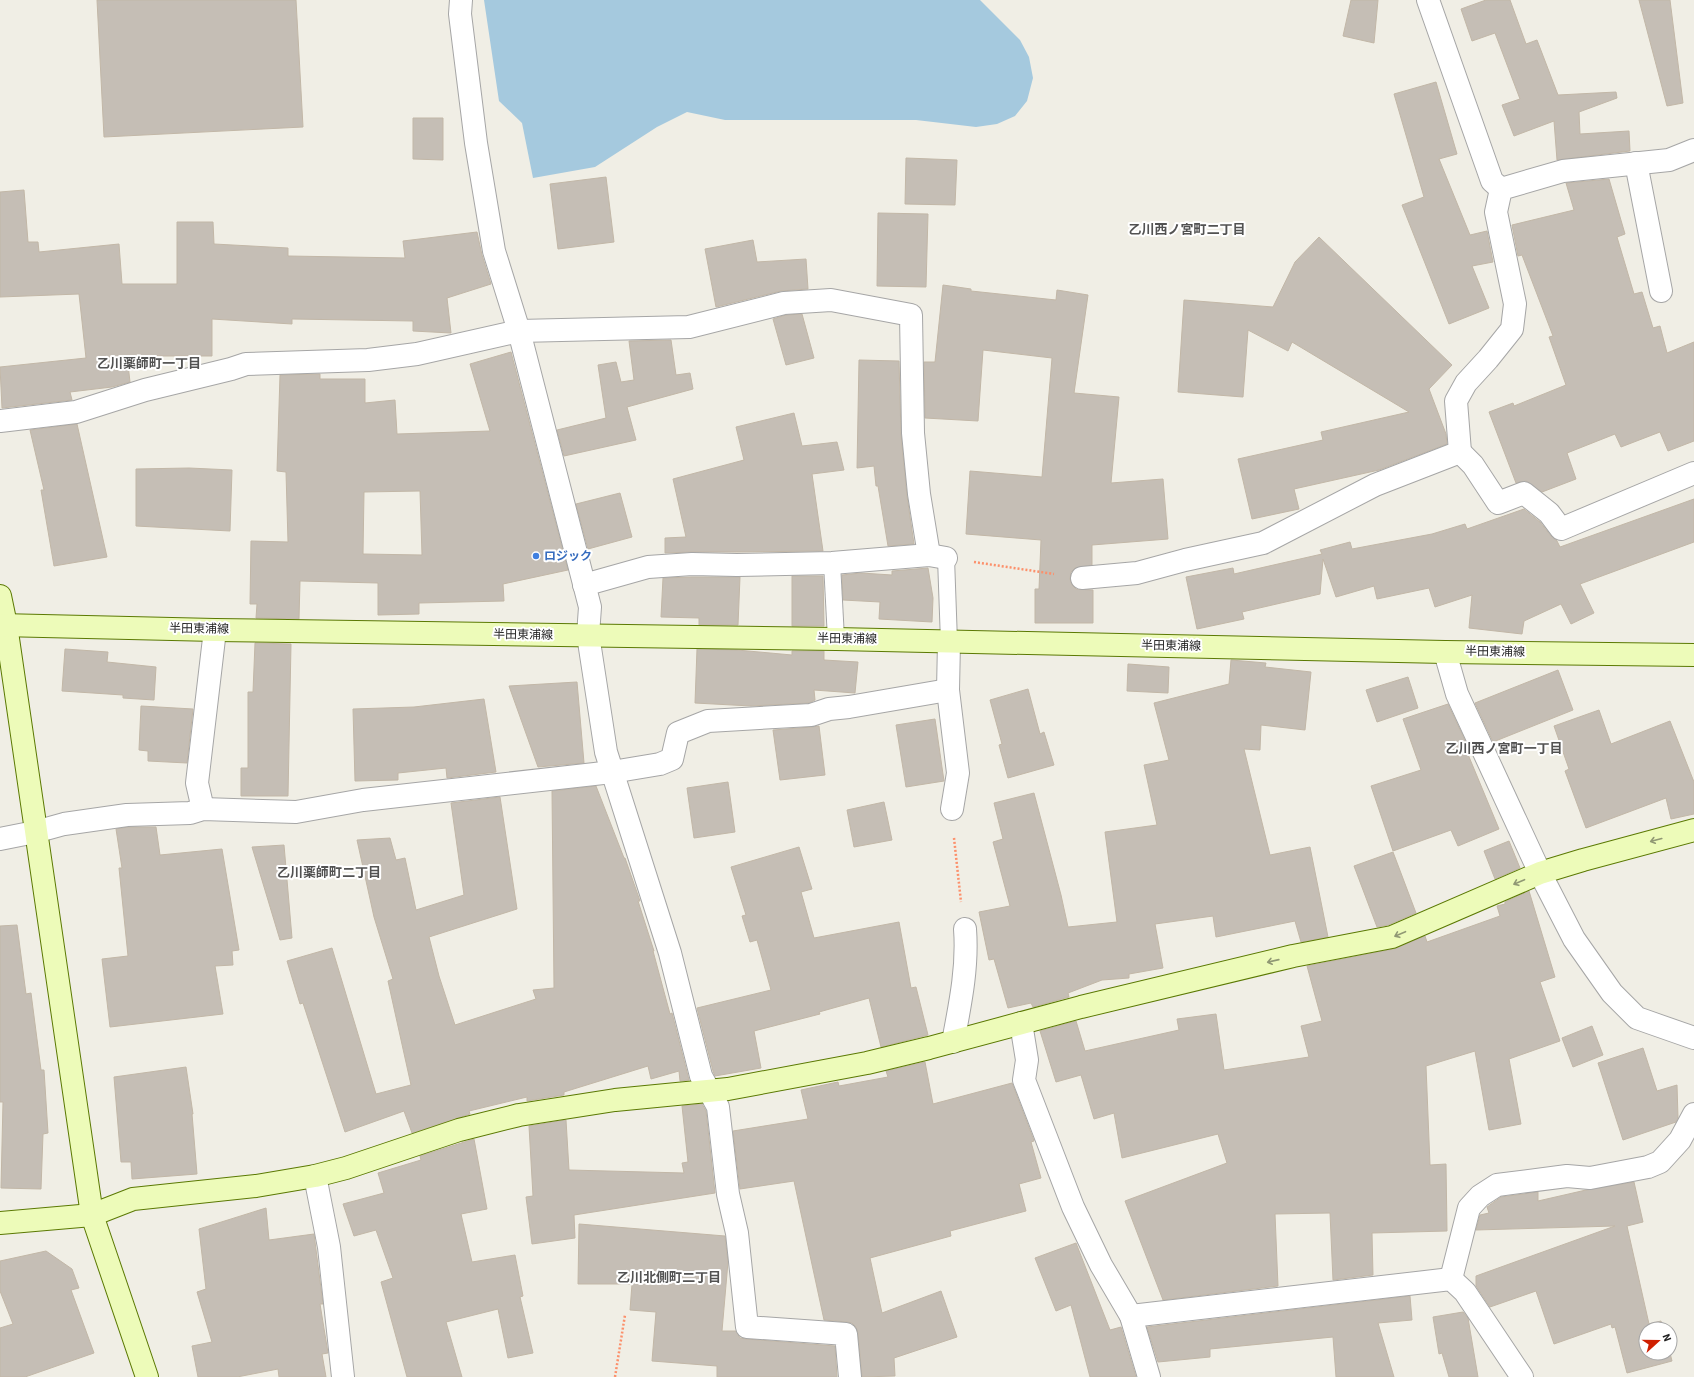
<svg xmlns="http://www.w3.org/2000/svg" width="1694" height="1377" font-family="'Source Sans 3','Noto Sans JP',sans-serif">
<rect width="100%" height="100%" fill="#f0eee5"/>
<path fill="#a5c9de" d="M484 0H980L1020 40 1029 57 1033 78 1027 101 1015 116 997 124 976 127 916 120H725L687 112 657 127 595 167 533 178 522 123 499 101Z"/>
<g fill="#c5beb5" stroke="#c2b7a7" fill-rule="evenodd">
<path d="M97 0H296L303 127 104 137Z"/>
<path d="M1351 0H1378L1374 43 1343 36Z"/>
<path d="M1486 0H1510L1526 44 1537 40 1558 95 1616 92 1617 98 1579 112 1580 134 1629 131 1630 151 1557 160 1554 121 1514 136 1502 105 1520 99 1495 33 1472 41 1461 9Z"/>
<path d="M1639 0H1670L1683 103 1667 106Z"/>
<path d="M1436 82 1457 154 1439 159 1470 235 1487 231 1493 262 1472 266 1489 308 1449 324 1402 205 1424 197 1394 94Z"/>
<path d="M413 118H443V160L413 159Z"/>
<path d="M906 158 957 160 955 205 905 204Z"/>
<path d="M606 177 614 242 558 249 550 184Z"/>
<path d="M1609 179 1625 234 1617 237 1634 294 1642 292 1653 328 1660 326 1667 353 1694 342V441L1668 451 1660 432 1621 447 1615 434 1567 453 1576 479 1542 492 1526 481 1516 483 1489 412 1513 403 1514 406 1566 385 1549 337 1553 336 1522 255 1518 256 1512 225 1574 210 1566 183Z"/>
<path d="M24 190 28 242H38L39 252 119 244 122 284H177V222H213L214 244 288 248V256L405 258 403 241 477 232 482 255 491 284 447 298 451 333 413 331V321L292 319V324L212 319V356H127L130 382 112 387 70 392 72 400 2 408 0 367 86 358 79 294 0 297V192Z"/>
<path d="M878 213 928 214 926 287 877 286Z"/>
<path d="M1319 237 1452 365 1429 389 1446 434 1447 444 1379 470 1294 489 1299 509 1252 519 1238 459 1323 440 1321 432 1409 412 1292 342 1288 351 1248 330 1243 397 1178 392 1184 300 1273 307 1295 262Z"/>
<path d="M753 240 757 262 806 259 808 289 781 291 716 307 705 249Z"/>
<path d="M943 285 971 289V291L1056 300 1057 290 1088 295 1074 393 1119 397 1111 483 1163 479 1168 539 1092 545V565L1075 568 1071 572 1070 579 1072 585 1076 589 1093 590V623H1035V589H1039L1041 540 966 534 970 471 1042 477 1052 358 983 350 978 421 925 418 924 362H935Z"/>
<path d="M802 314 814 358 786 365 773 319 786 315Z"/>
<path d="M671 340 676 375 690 373 693 389 627 407 636 440 564 456 557 430 606 418 598 365 616 362 621 382 634 380 629 341Z"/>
<path d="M511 352 568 570 503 584 504 601 419 603V614L378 615V583L300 581 299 619 256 618 257 604H250L251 541 288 542 286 472 277 471 280 375 320 374V379H365V403L395 400 397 434 490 431 470 364ZM420 491 422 555 363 554 364 492Z"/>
<path d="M859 360 899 361 901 434 907 496 914 544 888 546 878 486H876L874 466 857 468Z"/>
<path d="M794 413 802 446 837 442 844 470 812 474 823 551 737 552H692L665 553V538L686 537 673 479 744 460 736 427Z"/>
<path d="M77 424 107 557 54 566 41 490H44L30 430Z"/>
<path d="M189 468 232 470 230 531 136 526V469Z"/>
<path d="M620 493 632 537 588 549 576 504Z"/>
<path d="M1694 499V542L1580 584 1594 613 1571 624 1561 604 1524 621 1522 634 1469 628 1472 595 1435 607 1429 588 1377 599 1374 586 1336 597 1323 559 1320 594 1242 612 1244 619 1197 629 1186 577 1233 568 1234 574 1322 554 1320 550 1350 542 1352 549 1432 534 1465 524 1467 529 1524 509 1540 522 1551 536 1557 541 1560 547Z"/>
<path d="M928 568 933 598 932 622 879 619 880 602 843 600 842 575 861 573 892 575V571Z"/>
<path d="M792 576H823L824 626H792Z"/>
<path d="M692 577H740L738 625H699V618L661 617 663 578Z"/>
<path d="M255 643 291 644 288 796H241V768H248V692H253Z"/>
<path d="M65 649 108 652 107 662 156 667 154 700 123 698V695L62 691Z"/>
<path d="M697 649 737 650 792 655V651H824V660L858 662 855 693 814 690 815 700 809 703 751 706 695 703Z"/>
<path d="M1231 660 1266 663 1265 667 1311 672 1305 730 1261 725 1260 750 1244 749 1270 855 1310 847 1328 937 1301 942 1295 921 1216 937 1213 916 1155 924 1163 968 1129 974V978L1102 980 1068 993 1069 997 1033 1007 1031 1003 1008 1008 994 959 989 960 979 912 1010 906 993 842 1003 839 994 803 1034 793 1061 895 1068 927 1117 922 1105 832 1157 825 1144 765 1169 760 1154 703 1229 684Z"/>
<path d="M1128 664 1169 667 1168 693 1127 691Z"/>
<path d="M1558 670 1573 710 1493 742 1475 703Z"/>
<path d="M1408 677 1418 708 1377 722 1366 690Z"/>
<path d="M577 682 584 763 538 767 509 686Z"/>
<path d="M1028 689 1040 734 1044 732 1054 765 1008 778 999 745 1002 744 990 700Z"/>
<path d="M484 699 496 772 447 778 446 768 398 773V780L355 781 353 709 414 707Z"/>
<path d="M1448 704 1470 751 1467 752 1499 829 1458 846 1451 830 1393 851 1371 786 1421 770 1403 719Z"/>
<path d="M141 706 193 709 187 763 148 761V751L139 750Z"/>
<path d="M1599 710 1611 744 1670 721 1694 782V814L1671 819 1666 798 1586 828 1565 771 1569 769 1554 726Z"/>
<path d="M935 719 944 781 906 787 896 725Z"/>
<path d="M819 726 825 775 780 780 773 730 812 727Z"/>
<path d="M728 782 735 832 694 838 687 788Z"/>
<path d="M596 786 624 858H625L640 901H638L654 951H653L670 1014 672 1013 689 1080 680 1081 679 1071 651 1079 648 1066 564 1092V1095L527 1101V1097L469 1111 470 1114 412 1133 404 1111 345 1132 303 1003 300 1004 287 961 332 948 376 1094 411 1085 388 981 393 979 374 917 357 840 390 838 396 860 405 858 416 910 464 895 451 803 500 797 517 909 429 937 439 976 455 1025 536 999 533 990 554 988 552 791Z"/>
<path d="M884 802 892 840 854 847 847 810Z"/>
<path d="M128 827H156L160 855 222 849 239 950 232 951 233 965 215 966 223 1014 110 1027 102 959 128 956 119 868H122L116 829Z"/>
<path d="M1509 841 1520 868 1495 879 1484 851Z"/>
<path d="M284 845 292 938 280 940 252 847Z"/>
<path d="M799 847 812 889 801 892 814 938 899 922 911 988 916 987 928 1035 881 1047 869 998 819 1012 820 1014 754 1031 761 1068 715 1076 713 1071 697 1008 771 990 757 940 750 942 742 916 746 915 731 867Z"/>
<path d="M1393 852 1416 913 1388 925 1377 927 1354 866Z"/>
<path d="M1529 891 1555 977 1540 982 1560 1041 1509 1059 1521 1124 1489 1130 1475 1051 1426 1066 1430 1165 1446 1164 1447 1231 1372 1233 1373 1275 1333 1280 1330 1213 1275 1214 1278 1286 1163 1300 1125 1201 1227 1163 1218 1134 1122 1158 1114 1113 1094 1119 1081 1075 1056 1082 1040 1031 1076 1021 1085 1051 1179 1030 1177 1019 1216 1014 1224 1070 1309 1057 1301 1026 1322 1021 1307 966 1394 949 1425 936 1427 942 1500 916 1497 906 1505 904V902Z"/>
<path d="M17 925 26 994 31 993 41 1070H44L48 1133 43 1134 41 1189 1 1188 3 1102H0V926Z"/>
<path d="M1592 1026 1603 1055 1573 1067 1562 1038Z"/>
<path d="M1643 1048 1657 1091 1677 1085 1678 1118 1676 1122 1623 1140 1598 1063Z"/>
<path d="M925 1062 933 1104 1012 1083 1033 1138 1034 1141 1031 1142 1041 1178 1019 1184 1026 1211 950 1231 951 1236 870 1258 882 1313 941 1291 957 1337 894 1358 895 1376 862 1377 858 1333 856 1327 852 1323 847 1322 824 1320 794 1181 740 1189 733 1131 808 1119 801 1090 838 1082 839 1086 888 1077 886 1071Z"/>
<path d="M186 1067 193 1114H192L197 1174 132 1179 131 1162H121L114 1077Z"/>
<path d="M702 1104 706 1111 715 1193 574 1215 575 1238 532 1244 526 1197 533 1196 529 1126 566 1120 569 1170 684 1173 682 1163 688 1162 682 1106Z"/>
<path d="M474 1139 487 1209 461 1214 472 1262 515 1255 523 1296 520 1297 533 1353 508 1358 498 1309 446 1322 462 1377H407L381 1282 393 1278 376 1230 354 1236 343 1204 384 1193 378 1173 421 1160 420 1156Z"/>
<path d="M1634 1182 1643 1222 1627 1226 1649 1324 1661 1321 1663 1329H1646V1353H1670L1672 1361 1627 1373 1615 1327 1612 1328 1611 1324 1554 1344 1536 1291 1490 1307 1476 1286V1276L1615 1226 1476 1230 1480 1215 1489 1213 1487 1207 1501 1197 1538 1192V1201L1586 1190Z"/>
<path d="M266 1208 269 1240 314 1234 323 1304H320L328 1353 322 1354 326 1377H279L278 1369 237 1377H198L192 1346 212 1342 197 1292 206 1289 199 1229Z"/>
<path d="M579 1224 725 1236 728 1262 722 1331H736L740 1338 746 1339 835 1346 837 1377H717V1366L652 1361 656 1312 630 1310 632 1284H578Z"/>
<path d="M1076 1243 1110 1330 1121 1327 1136 1377H1090L1071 1305 1056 1311 1035 1258Z"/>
<path d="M46 1251 72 1269 79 1288 71 1290 94 1353 25 1377H0V1328L13 1324 0 1291V1261Z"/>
<path d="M1410 1296 1412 1320 1378 1323 1394 1377H1336L1333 1337 1210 1349V1357L1158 1362 1147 1327Z"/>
<path d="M1463 1312 1468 1318 1478 1377H1449L1442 1353 1439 1354 1433 1317Z"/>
</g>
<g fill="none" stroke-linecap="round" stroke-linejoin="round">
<g stroke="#a6a6a6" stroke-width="18">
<g id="lane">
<path d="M946 558 949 642"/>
<path d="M832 563 836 639"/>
</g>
</g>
<g stroke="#a6a6a6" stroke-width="24">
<g id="street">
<path d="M461 0 460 14 476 143 494 251 519 331 590 607 588 635 606 752 670 953 701 1076 718 1107 728 1194 737 1233 747 1327 846 1334 850 1377"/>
<path d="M1428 0 1492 181 1501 189"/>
<path d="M1636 163 1661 291"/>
<path d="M0 421 76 412 145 390 231 369 246 364 368 360 417 354 519 331 689 327 784 303 831 300 911 315 913 433 919 494 929 555"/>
<path d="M1460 452 1473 465 1498 503 1524 493 1549 513 1561 529 1694 473"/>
<path d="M1082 578 1137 573 1185 560 1263 543 1375 485 1460 452 1456 401 1466 383 1488 359 1512 329 1515 304 1496 212 1501 189 1563 171 1669 160 1694 150"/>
<path d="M584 585 648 567 692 564 737 565 832 563 929 555 946 558"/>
<path d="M949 642 948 690 958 773 952 809"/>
<path d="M1445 652 1457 694 1540 873 1574 939 1612 993 1637 1018 1694 1038"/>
<path d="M203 809 197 783 215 630"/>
<path d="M0 839 35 832 64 824 127 815 190 813 203 809 296 812 363 800 612 772 660 764 672 759 678 733 708 721 811 715 829 709 849 707 948 690"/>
<path d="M1021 1023 1027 1060 1024 1080 1073 1207 1101 1265 1131 1316 1149 1377"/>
<path d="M953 1042C960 1005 968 967 965 929"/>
<path d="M315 1176 329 1247 343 1377"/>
<path d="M1451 1279 1469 1208 1480 1196 1497 1185 1567 1176 1590 1178 1648 1167 1660 1162 1680 1140 1694 1114"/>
<path d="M1131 1316 1451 1279 1465 1292 1522 1377"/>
</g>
</g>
<g stroke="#5b7903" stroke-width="24">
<g id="secondary">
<path d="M0 596 6 625 92 1215 147 1377"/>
<path d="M0 625 215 630 836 639 1445 652 1694 655"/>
<path d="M0 1223 92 1215 133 1199 256 1186 315 1176 346 1168 459 1130 519 1115 615 1100 728 1089 867 1063 929 1048 1081 1007 1293 956 1392 937 1540 873 1583 860 1694 830"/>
</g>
</g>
<g stroke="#fc906b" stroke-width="2.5" stroke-dasharray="2 2" stroke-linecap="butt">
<path d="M974 562 1054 574"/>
<path d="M954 838 961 902"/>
<path d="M615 1377 625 1315"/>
</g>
<use href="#lane" stroke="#fff" stroke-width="16"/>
<use href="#street" stroke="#fff" stroke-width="22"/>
<use href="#secondary" stroke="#edfbb9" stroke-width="22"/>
</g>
<defs><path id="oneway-shaft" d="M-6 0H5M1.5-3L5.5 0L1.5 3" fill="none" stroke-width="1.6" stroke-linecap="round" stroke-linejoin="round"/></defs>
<g stroke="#909874">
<use href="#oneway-shaft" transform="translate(1656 840) rotate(165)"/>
<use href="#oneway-shaft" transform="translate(1519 882) rotate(157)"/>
<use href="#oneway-shaft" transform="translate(1400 934) rotate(157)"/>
<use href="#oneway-shaft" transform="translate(1273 961) rotate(167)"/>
</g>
<circle fill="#3f7fe0" stroke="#fff" stroke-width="1.5" cx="536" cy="556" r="4"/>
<g text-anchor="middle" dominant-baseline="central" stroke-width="4" stroke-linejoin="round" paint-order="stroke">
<g font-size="12" font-weight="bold" fill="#366cbe" stroke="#fff" text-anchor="start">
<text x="544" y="556">ロジック</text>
</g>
<g font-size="12" fill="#1f1f1f" stroke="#fff">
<text transform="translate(199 629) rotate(1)">半田東浦線</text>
<text transform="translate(523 635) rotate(1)">半田東浦線</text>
<text transform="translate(847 639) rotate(1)">半田東浦線</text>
<text transform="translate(1171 646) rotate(1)">半田東浦線</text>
<text transform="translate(1495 652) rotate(1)">半田東浦線</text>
</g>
<g font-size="13" font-weight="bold" fill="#525252" stroke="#fff">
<text x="1187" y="230">乙川西ノ宮町二丁目</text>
<text x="149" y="364">乙川薬師町一丁目</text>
<text x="1504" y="749">乙川西ノ宮町一丁目</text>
<text x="329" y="873">乙川薬師町二丁目</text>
<text x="669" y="1278">乙川北側町二丁目</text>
</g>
</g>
<g transform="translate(1658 1341) rotate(69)"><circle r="19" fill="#ffffff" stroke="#a5a5a5"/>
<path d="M0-3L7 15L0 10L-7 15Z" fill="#cf1f00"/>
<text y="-6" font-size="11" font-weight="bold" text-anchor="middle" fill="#1f1f1f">N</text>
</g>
</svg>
